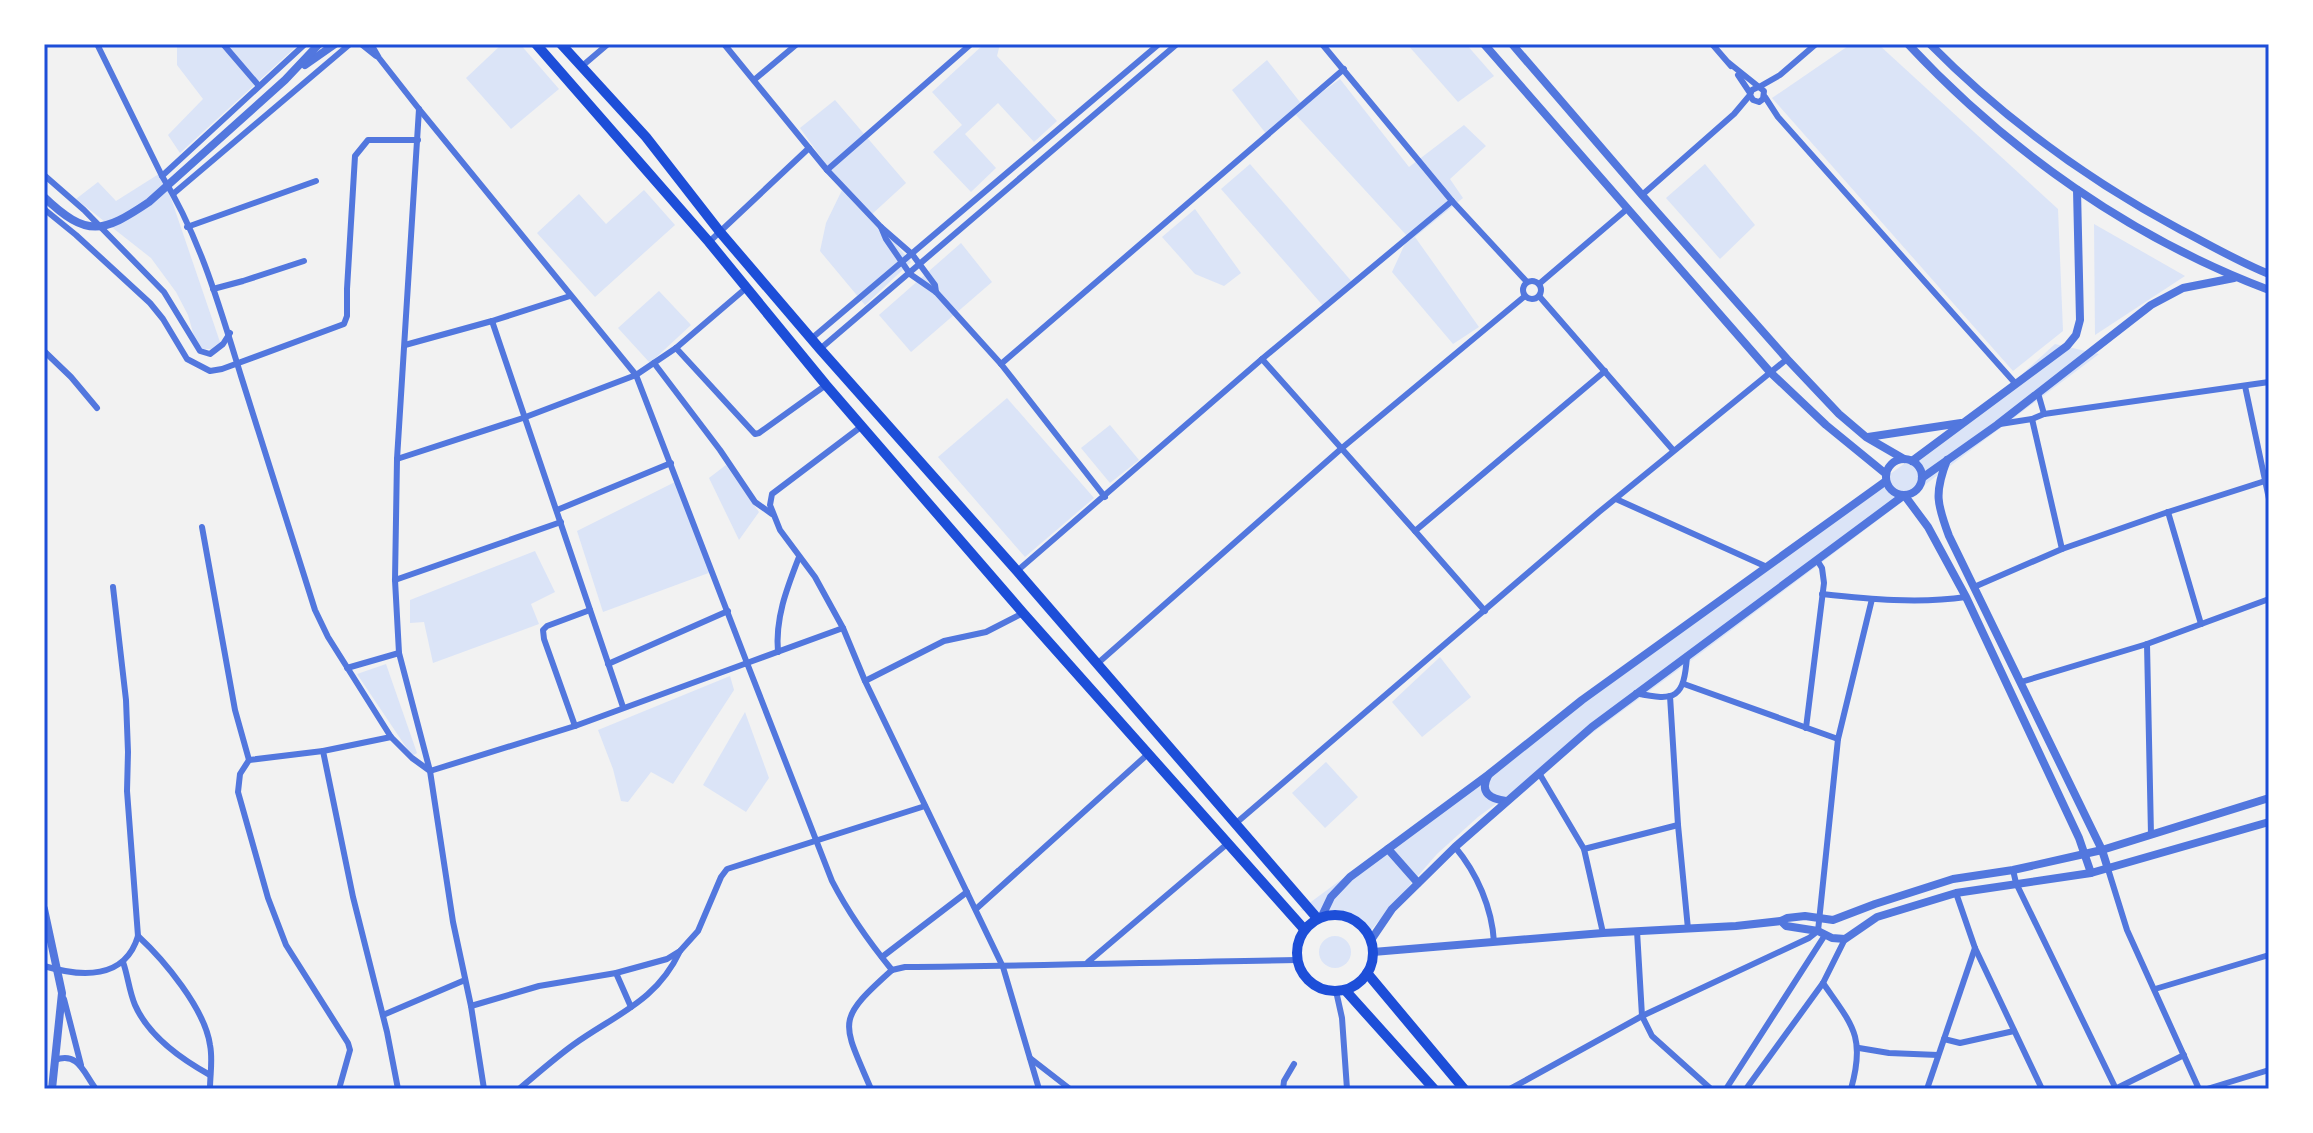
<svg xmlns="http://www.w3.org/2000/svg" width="2313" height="1133" font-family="Roboto,sans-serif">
<rect width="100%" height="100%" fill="#f2f2f2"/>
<g fill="#dbe4f7">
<path d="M177 44H224L227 47 230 44H299L180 153 168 135 203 99 177 65Z"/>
<path d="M502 44H520L559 89 511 129 466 78Z"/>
<path d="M984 44H1000L997 56 1057 121 1034 142 998 103 965 134 996 168 971 192 933 152 962 125 932 92Z"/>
<path d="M1407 44H1466L1494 76 1458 102Z"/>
<path d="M1851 44H1878L2058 209 2063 331 2013 371 1772 98Z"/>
<path d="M1267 60 1303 106 1340 79 1409 167 1464 125 1486 146 1450 179 1463 198 1415 237 1479 327 1453 344 1392 272 1408 237 1296 115 1267 135 1232 90Z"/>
<path d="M835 100 906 183 871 215 911 262 865 305 820 251 826 223 843 188 800 128Z"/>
<path d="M1250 164 1353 283 1325 308 1221 189Z"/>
<path d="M1705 164 1755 225 1720 259 1666 198Z"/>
<path d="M162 172 220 342 211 349H203L196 343 188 315 176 292 151 258 76 199 98 182 116 201Z"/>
<path d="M644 190 675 225 595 297 537 233 579 194 606 224Z"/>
<path d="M1195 209 1241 273 1224 286 1195 274 1162 237Z"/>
<path d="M2094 224 2185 276 2095 335Z"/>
<path d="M961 243 992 282 911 352 879 315Z"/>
<path d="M659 291 691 325 650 363 618 328Z"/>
<path d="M2055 344 2099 354 1689 662 1478 817 1437 854 1370 931 1352 921 1300 910 2008 387Z"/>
<path d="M1007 398 1094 498 1025 557 938 457Z"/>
<path d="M1110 425 1139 460 1110 483 1081 448Z"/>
<path d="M726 465 759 512 739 540 709 478Z"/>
<path d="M679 480 714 571 603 612 577 531Z"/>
<path d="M535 551 555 592 531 604 539 624 433 663 424 622 410 623V600Z"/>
<path d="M1440 657 1471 697 1422 737 1392 702Z"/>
<path d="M386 664 417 753 412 756 357 674Z"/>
<path d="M730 676 734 690 673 784 651 772 628 802 621 801 613 769 598 730Z"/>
<path d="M745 712 769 778 746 812 703 785Z"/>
<path d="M1326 762 1358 797 1325 828 1292 793Z"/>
<circle cx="1335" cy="952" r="16"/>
</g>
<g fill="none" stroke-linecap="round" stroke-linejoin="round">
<g stroke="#5277de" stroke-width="6">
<path d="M97 44 162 176C200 237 220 308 241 376 266 454 290 532 315 610L328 637 391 737 412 758 430 771 453 922 471 1006 484 1089"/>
<path d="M223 44 259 86"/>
<path d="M361 44 376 56"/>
<path d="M371 44 379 58 419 109 636 375 747 663 843 628"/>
<path d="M724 44 827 170 881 227 912 254 935 285 936 292"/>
<path d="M1322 44 1452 201 1527 282"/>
<path d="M1712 44 1731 66"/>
<path d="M1729 63 1764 91 1763 99 1759 102 1753 100 1750 95 1752 90 1758 87"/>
<path d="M581 67 608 44"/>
<path d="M1738 75 1750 93"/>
<path d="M754 80 797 44"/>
<path d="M1759 87 1780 75 1816 44"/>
<path d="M1765 97 1778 117 2015 383"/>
<path d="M419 109 397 459 395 580 399 653 430 771 575 726 747 663 832 881C849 914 869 942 892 970"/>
<path d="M827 170 971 44"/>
<path d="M44 175 84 210 164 292 200 351 210 354 223 344 230 333"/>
<path d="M162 176 305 44"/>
<path d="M173 194 350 44"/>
<path d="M1642 195 1734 114 1750 95"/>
<path d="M44 209 76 235 150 303 163 319 187 359 210 371 222 369 344 324 347 316V289L355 156 368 140H418"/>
<path d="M187 227 316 181"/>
<path d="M881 227 886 239 910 274 936 292 1001 364 1105 497"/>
<path d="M709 242 809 148"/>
<circle cx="1532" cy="290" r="9"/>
<path d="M1539 284 1627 209"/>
<path d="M213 289 243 281 304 261"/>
<path d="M1539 296 1673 450"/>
<path d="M492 321 623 707"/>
<path d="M811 339 1159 44"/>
<path d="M405 345 492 321 570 296"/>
<path d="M676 348 755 434 759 433 826 385"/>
<path d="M820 349 1177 44"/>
<path d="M44 351 71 377 97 408"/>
<path d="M1262 359 1415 531 1605 371"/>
<path d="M654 363 720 450 755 502 772 514"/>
<path d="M1001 364 1344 69"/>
<path d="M2245 386 2269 499"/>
<path d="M2038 393 2044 414"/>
<path d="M2032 419 2062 549"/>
<path d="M2000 424 2032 419 2044 414 2269 382"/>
<path d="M862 426 772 494 770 505 780 530 815 577 843 628 865 681 1003 967 1039 1089"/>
<path d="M397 459 523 418 636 375 676 348 745 289"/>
<path d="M1616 499 1767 567"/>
<path d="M557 510 671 463"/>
<path d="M2168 512 2201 624"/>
<path d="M202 527 235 710 249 760"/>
<path d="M1415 531 1485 611"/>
<path d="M1017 571 1262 359 1452 201"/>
<path d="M395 580 561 522"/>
<path d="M1974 587 2062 549 2168 512 2265 481"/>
<path d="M1822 594C1869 599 1918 604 1966 597"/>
<path d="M2147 644 2151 835"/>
<path d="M778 652C775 618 787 588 799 557"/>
<path d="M608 664 728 611"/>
<path d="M1097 664 1342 448 1525 296"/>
<path d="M347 668 399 653"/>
<path d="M865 681 944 641 986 632 1023 613"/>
<path d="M2021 682 2147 644 2269 599"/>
<path d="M1684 684 1838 739"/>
<path d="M1636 693C1676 702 1684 698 1687 656"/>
<path d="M1670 696 1678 825 1688 929"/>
<path d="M575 726 544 639 543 630 547 626 590 610"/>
<path d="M1806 728 1824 583 1822 568 1817 560"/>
<path d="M391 737 323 751 353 897 387 1032 398 1089"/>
<path d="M323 751 249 760 240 774 238 792 268 898 286 945 348 1043 350 1050 339 1089"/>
<path d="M1539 773 1584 849 1603 933"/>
<path d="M1235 824 1599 512 1787 359"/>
<path d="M1455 847C1477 873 1492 908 1494 942"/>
<path d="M1584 849 1678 825"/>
<path d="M2108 869 2127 930 2199 1089"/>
<path d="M2013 870 2016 883 2116 1089"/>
<path d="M1956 893 1975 948 2042 1089"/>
<path d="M976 909 1148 754"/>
<path d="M1637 931 1642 1016 1652 1036 1711 1089"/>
<path d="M138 936C164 960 205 1009 210 1045 213 1060 210 1074 210 1089"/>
<path d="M882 957 967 892"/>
<path d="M123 962C128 976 129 991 135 1005 149 1037 181 1059 210 1075"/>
<path d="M1088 962 1227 844"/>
<path d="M44 966C81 977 125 980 138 936L127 791 128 752 126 700 113 587"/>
<path d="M892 970 905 967C1036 966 1166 962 1297 960"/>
<path d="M616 973 631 1007"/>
<path d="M1823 983C1852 1025 1866 1036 1851 1089"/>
<path d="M2155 989 2269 955"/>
<path d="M1336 991 1342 1018 1347 1089"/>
<path d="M64 999 81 1065"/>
<path d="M471 1006 539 986 616 973 667 959 680 951 698 931 721 877 727 869 925 806"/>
<path d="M383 1015 465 980"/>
<path d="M1944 1039 1960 1043 2014 1031"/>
<path d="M1859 1048 1889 1053 1938 1055"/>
<path d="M1030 1058 1070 1089"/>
<path d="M55 1060C79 1051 84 1074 96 1089"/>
<path d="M519 1089C537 1074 555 1058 573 1045 616 1014 656 1002 680 951"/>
<path d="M871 1089C842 1021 835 1021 892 970"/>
<path d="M1283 1089 1284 1081 1294 1064"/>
<path d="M1510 1089 1642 1016 1809 938 1818 931 1838 739 1872 599"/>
<path d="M1726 1089 1825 935"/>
<path d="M1746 1089 1823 983 1845 939"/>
<path d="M1927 1089 1975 948"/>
<path d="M2115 1089 2184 1055"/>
<path d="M2207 1089 2269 1070"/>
</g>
<g stroke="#5277de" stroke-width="8">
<path d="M1484 44 1770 372 1826 425 1886 474"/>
<path d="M1512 44 1642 195 1787 359 1839 414 1866 437 1904 459"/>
<path d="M1908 44C2008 151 2131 238 2269 290"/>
<path d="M1930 44C2004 119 2088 180 2181 230 2210 245 2239 262 2269 274"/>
<path d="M305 65 335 44"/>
<path d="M44 197C87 238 103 233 149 202L285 80 319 44"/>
<path d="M1868 437 1961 423"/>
<circle cx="1904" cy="477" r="18"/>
<path d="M1947 460C1934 493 1937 504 1949 536L2102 850 2108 869"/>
<path d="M1912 461 2067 346 2076 335 2080 320 2077 190"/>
<path d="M1922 478 1997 425 2151 305 2183 288 2234 278"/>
<path d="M1905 496 1928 527 1966 597 2079 838 2091 873"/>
<path d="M1488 776C1479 793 1491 799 1506 801"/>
<path d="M1388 849 1418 883"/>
<path d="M44 909 62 993 52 1089"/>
<path d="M1322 916 1331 897 1350 877 1488 775 1582 700 1886 481"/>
<path d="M1781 921 1786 926 1818 931 1832 938 1845 939 1877 917 1956 893 2091 873 2269 822"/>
<path d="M1371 940 1392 909 1455 847 1592 727 1903 496"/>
<path d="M1373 952 1603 933 1736 926 1781 921 1787 918 1805 916 1833 920 1875 904 1953 879 2013 870 2102 850 2269 798"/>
</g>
<g stroke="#1d4ed8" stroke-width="10">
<path d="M536 44 709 242 826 385 1023 613 1304 929"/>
<path d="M561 44 646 137 720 232 820 349 1017 571 1317 918"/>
<circle cx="1335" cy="953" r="38"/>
<path d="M1367 973 1464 1089"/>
<path d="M1345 990 1434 1089"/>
</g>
</g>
<rect width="2313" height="1133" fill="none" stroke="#ffffff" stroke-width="92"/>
<rect x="46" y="46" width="2221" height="1041" fill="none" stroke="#1d4ed8" stroke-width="3"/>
</svg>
